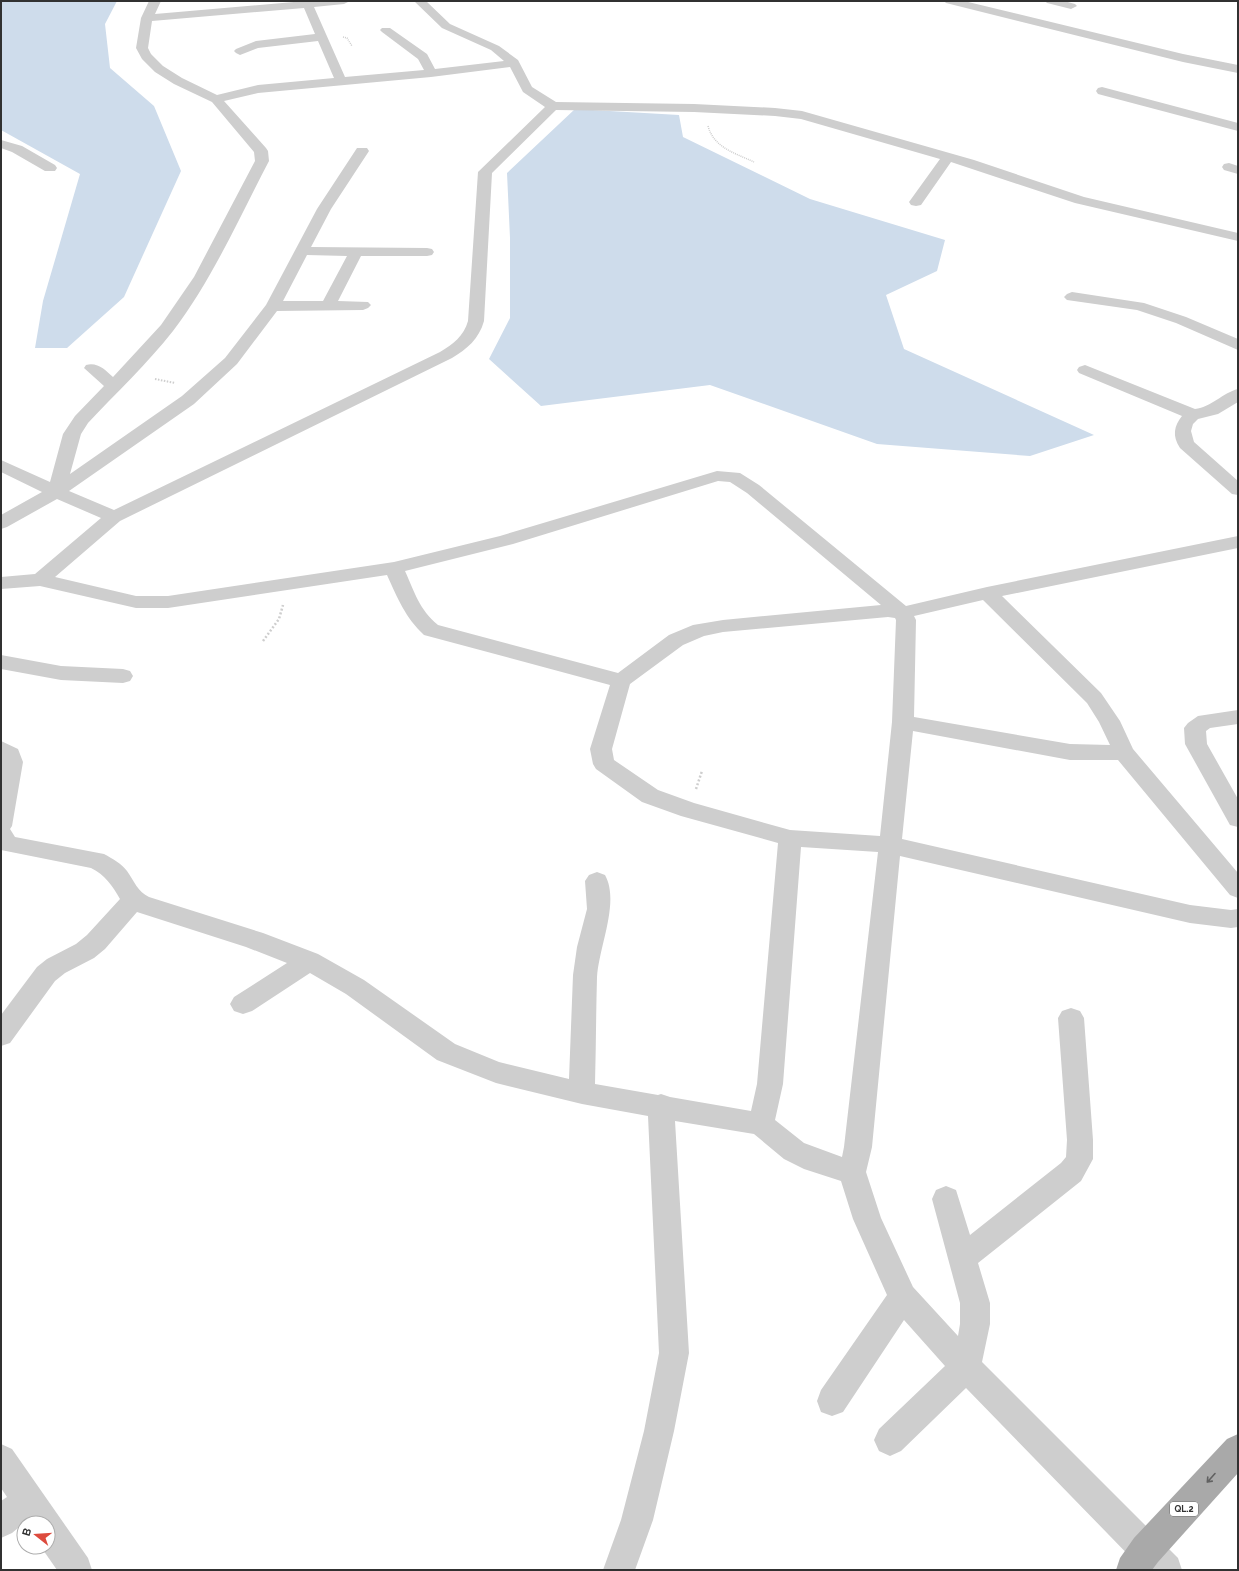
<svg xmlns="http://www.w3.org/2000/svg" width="1239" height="1571" font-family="Raleway,sans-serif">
<rect width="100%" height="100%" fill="#fff"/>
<g fill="#cedceb">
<path d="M1 1H117L105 24 110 68 154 106 181 171 124 297 67 348H35L43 301 80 174 1 130Z"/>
<path d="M575 109 679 115 683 137 810 199 945 240 937 271 886 295 904 349 1094 435 1030 456 877 444 710 385 541 406 489 359 510 318V238L507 173Z"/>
</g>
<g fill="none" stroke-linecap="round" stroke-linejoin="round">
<g stroke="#cecece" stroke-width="1.5" stroke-dasharray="1 1" stroke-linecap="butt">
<path d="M343 37 347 38 352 46"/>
<path d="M708 126C714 148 735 153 754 162"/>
</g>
<path stroke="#cecece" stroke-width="2" stroke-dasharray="1.5 1.5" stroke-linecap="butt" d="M155 379 175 383"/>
<g stroke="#cecece" stroke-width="2.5" stroke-dasharray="2 2" stroke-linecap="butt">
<path d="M263 641 279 619 283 605"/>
<path d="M696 789 702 771"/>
</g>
<g fill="#cecece" fill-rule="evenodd">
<path d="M149 1H161L155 14 305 1H350L344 4 314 7 345 77 424 70 418 59 382 32 380 30 382 28H390L427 54 435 69 504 61 491 50 442 28 414 1H426L450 24 499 46 518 60 532 87 556 102 694 104 775 108 802 111 974 160 1084 197 1238 233V241L1075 203 951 162 921 205 916 206 911 205 909 202 940 159 801 119 775 116 694 112 556 110 492 173 484 321C479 339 467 349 452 358L120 521 55 577 136 596H168L394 562 500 536 717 471 740 473 759 485 906 606 987 587 1238 536V548L1002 596 1101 693 1120 721 1133 749 1238 873V898L1230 895 1118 760H1070L913 731 902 839 1190 905 1231 910 1238 909V927L1231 928 1190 923 900 856 872 1147 866 1172 881 1218 913 1287 958 1336 960 1324V1303L932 1199 936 1190 946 1186 956 1190 970 1235 1061 1163 1066 1157 1067 1140 1058 1018 1062 1011 1071 1008 1080 1011 1084 1018 1093 1140V1159L1081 1181 978 1263 990 1303V1324L982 1362 1178 1558 1182 1570H1143L966 1388 901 1451 890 1456 879 1451 874 1440 879 1429 945 1366 904 1320 843 1412 832 1416 821 1412 817 1401 821 1390 887 1295 853 1219 841 1181 804 1169 784 1159 754 1134 675 1121 689 1353 674 1431 653 1520 635 1570H603L621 1520 644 1431 659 1353 648 1116 582 1104 496 1083 437 1060 346 994 310 973 252 1011 243 1014 234 1011 230 1004 234 997 287 963 246 947 137 912 105 949 94 958 65 973 55 981 10 1043 1 1046V1015L37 967 47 959 76 944 87 935 120 899C112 885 105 875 91 868L1 850V741L18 749 23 762 12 826 10 829 15 837 104 854C113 859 121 863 127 871 134 881 138 892 149 897L263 933 318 954 364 980 455 1044 499 1062 569 1079 573 975 577 947 587 909 585 881 589 875 597 872 605 875C620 902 599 946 597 977 596 1012 596 1048 595 1084L658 1095 661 1094 670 1097 751 1111 757 1084 778 843 681 816 642 802 596 769 593 764 590 749 610 685 424 635C405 617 398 599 387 575L168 608H136L40 586 1 589V577L35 574 101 518 57 499 7 527 1 529V515L42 492 1 472V460L50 482 63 434 75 416 104 386 84 368 86 365C98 362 105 370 113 377L161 325 194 277 255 161 254 152 212 102 174 84 155 72 142 59 136 48 141 18ZM304 8 315 34 256 41 236 49 234 51 236 53 240 55 258 48 318 41 334 78 258 85 217 95 182 78 163 66 151 54 148 48 152 21ZM510 67 523 92 545 107 478 172 468 321C464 336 453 344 440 352L114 510 69 491 194 404 237 364 277 311 363 310 368 308 371 305 368 302 338 301 361 256H427L432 255 434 252 432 249 427 248 311 247 331 209 369 151 367 148H357L317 209 266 305 225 358 182 396 70 474 81 434 88 423C116 393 147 364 173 331 212 280 239 218 269 161L268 151 266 148 224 101 258 93 431 77ZM307 255 347 256 323 301H283ZM718 481 730 482 747 493 881 605 723 620 693 625 669 635 618 673 438 625C419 609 415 593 405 571L513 544ZM983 600 1087 703 1099 722 1110 745 1070 744 914 717 916 620 914 616ZM888 617 895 618 896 620 892 722 880 836 790 830 694 803 658 790 614 760 612 749 630 684 683 645 704 636 723 632ZM801 847 878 852 844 1147 842 1157 804 1143 775 1120 783 1084Z"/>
<path d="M944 1H964L1183 54 1238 65V73L1183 62 946 3Z"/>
<path d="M1045 1H1064L1075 4 1077 6 1071 9 1047 3Z"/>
<path d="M1102 87 1238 123V131L1098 94 1096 91 1098 88Z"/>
<path d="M1 140 22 146 55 165 57 168 55 171H45L12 152 1 148Z"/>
<path d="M1229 163 1238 166V174L1224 170 1222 167 1224 164Z"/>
<path d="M1072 292 1144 303 1186 317 1238 339V350L1176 323 1137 310 1067 300 1064 297 1067 294Z"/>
<path d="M1085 365 1195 409C1212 407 1222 393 1238 389V402L1218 414 1198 419 1193 424 1191 431 1194 442 1238 481V495L1232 494 1180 448C1172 436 1174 426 1182 416L1079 373 1077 370 1079 367Z"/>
<path d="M1 655 61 666 123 669 130 671 133 676 130 681 123 683 61 680 1 669Z"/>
<path d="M1238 710V724L1210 728 1206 731 1207 744 1238 799V827L1230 825 1185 744 1184 728 1188 723 1198 716Z"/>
<path d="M1 1444 12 1449 88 1558 92 1570H57L41 1547H48V1523H24L12 1533 1 1538V1501L7 1497 1 1488Z"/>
</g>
<path fill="#a9a9a9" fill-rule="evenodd" d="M1238 1434V1473L1158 1562 1152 1570H1116L1120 1558 1134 1538 1227 1439Z"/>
</g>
<defs><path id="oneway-shaft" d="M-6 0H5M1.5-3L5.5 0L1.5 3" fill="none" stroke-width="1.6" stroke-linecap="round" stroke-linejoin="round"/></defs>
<use stroke="#616161" href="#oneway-shaft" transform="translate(1211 1478) rotate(132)"/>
<g text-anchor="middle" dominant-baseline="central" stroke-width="4" stroke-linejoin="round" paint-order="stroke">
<rect fill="#fff" stroke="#6f6f6f" stroke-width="1" x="1170" y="1502" width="28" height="14" rx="3"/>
<g font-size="9" font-weight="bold" fill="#313131">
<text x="1184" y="1509">QL.2</text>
</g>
</g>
<rect width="1239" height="1571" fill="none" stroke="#313131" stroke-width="4"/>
<g transform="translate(36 1535) rotate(287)"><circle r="19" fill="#ffffff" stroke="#adadad"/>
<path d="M0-3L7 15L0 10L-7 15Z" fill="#dd4b3e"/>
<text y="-6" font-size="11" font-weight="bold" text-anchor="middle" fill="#313131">B</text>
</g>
</svg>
